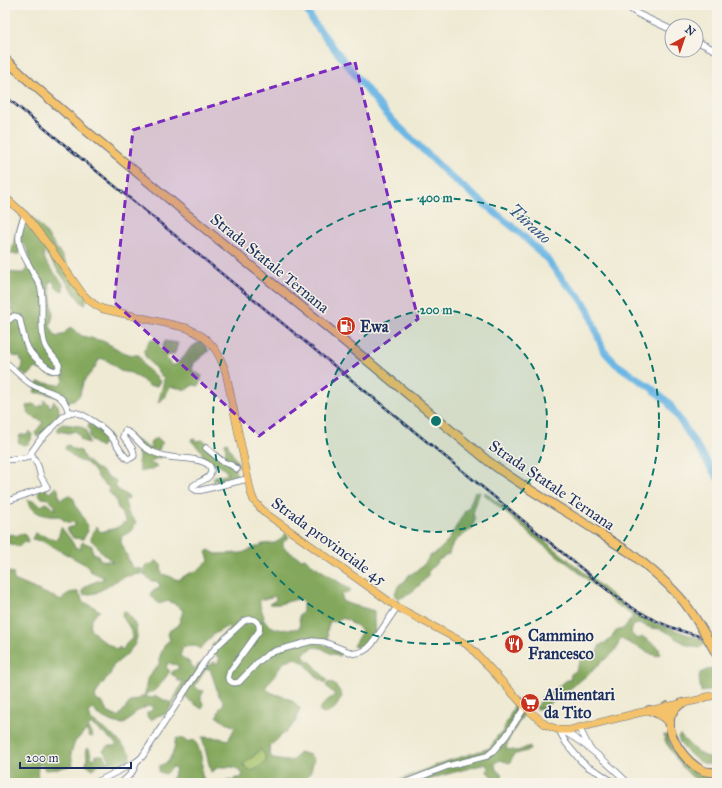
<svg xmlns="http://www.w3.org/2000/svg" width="722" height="788" font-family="'IM FELL Great Primer',serif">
<rect width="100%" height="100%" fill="#f7f3e8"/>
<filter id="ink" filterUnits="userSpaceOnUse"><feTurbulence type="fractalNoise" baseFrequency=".025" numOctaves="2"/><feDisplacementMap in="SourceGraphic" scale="8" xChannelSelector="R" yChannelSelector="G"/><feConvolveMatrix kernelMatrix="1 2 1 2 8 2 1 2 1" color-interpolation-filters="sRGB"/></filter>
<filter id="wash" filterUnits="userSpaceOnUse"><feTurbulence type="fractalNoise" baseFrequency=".012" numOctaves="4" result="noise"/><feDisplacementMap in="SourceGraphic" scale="16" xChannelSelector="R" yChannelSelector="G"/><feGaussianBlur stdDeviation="0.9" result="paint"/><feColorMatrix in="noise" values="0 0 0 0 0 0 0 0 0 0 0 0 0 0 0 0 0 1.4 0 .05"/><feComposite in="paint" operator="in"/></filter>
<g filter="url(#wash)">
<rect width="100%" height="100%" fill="#efead3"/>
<path fill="#a4c168" stroke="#607863" d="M260 750 264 753 267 760 259 767 252 772 244 765H241L250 759Z"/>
<g fill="#83a75c" stroke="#4f6b5d" fill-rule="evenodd">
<path d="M27 212 43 229 60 253 87 296 85 305 80 301 45 252 43 254 46 262 63 284V291L56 288 53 281 49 282 53 315 50 326 56 337 64 334 70 327 82 336 103 341 123 352 132 355H139L145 367 153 374 160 381 157 386H149L141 379 131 373 120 371 114 365 106 360 100 358 94 369 84 381 81 390 80 395 75 400H71L68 404 64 397 53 396 45 393H37L34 392 38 382 59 385 64 380 62 375 53 376 36 368 27 377 20 371 23 366 20 357 13 356 9 346 5 338V318H9L14 312 11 307 12 303 5 301V277L9 271 16 273H25C31 258 32 257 23 243L19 246 20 254H11C15 239 17 224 27 212Z"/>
<path d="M150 340H159V344L162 353 164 351 163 346 165 341 178 343 175 353 166 357 171 365H175L184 357 190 348 201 341 209 351 194 363 192 370 202 376 199 386 193 385 186 390 179 388 170 387 163 399 158 403 163 385 164 379 145 356 144 350Z"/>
<path d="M44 400 48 403 50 408 54 401 58 405 60 416 45 432 37 437 35 433 43 422C34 416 28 418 26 406L32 404 39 407 44 403Z"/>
<path d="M62 424 80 426 86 430 89 443 82 441 78 433 75 431 69 433 58 431V427Z"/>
<path d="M89 424H93L110 437V440L104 443 101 447C97 445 92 442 90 438 89 436 90 433 90 431 88 425 87 431 89 424Z"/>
<path d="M30 431 32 435 31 440 28 444 23 445 18 442 20 435H27Z"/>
<path d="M130 436 162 457 153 460 150 463 157 466 153 469 141 472C140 470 139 468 139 465 137 461 138 463 139 459 139 451 134 442 127 439V437Z"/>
<path d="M158 438 163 443 160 446V449L158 451 151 448 150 444 152 440Z"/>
<path d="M192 438 197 441 202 440 221 452 226 454 225 443 227 442 229 448 239 465 234 469 237 475 234 479 222 482 213 480 215 476H222L228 474C221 463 215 466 204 460L201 450 191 441Z"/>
<path d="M69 445 73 449 81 451 84 458 95 468 100 470 108 477 115 480 117 482 115 484 116 488 129 497 128 500 124 499 126 505 128 513 136 522 132 531 122 536 121 542 130 563 133 568 142 569 141 574 127 576 116 581 96 593 84 595 82 591 87 585 105 578 90 571 88 566 42 541 32 539 35 533 56 540 59 535 61 527 71 540 75 547 81 549V544L83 542 92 546 93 553 99 555 98 558 102 560 113 562 102 553 98 547 91 540 92 533 97 526 100 532C108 530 118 529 123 523H127L123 516 117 506 116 500 109 492V487C100 482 100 480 95 472 93 468 88 465 85 462 76 462 72 454 65 449L66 446Z"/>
<path d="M43 485 47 490 48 493 52 492 55 487 58 489 59 496 60 500 68 495 74 499 76 507 80 512 86 523 88 531 83 539 73 538 67 529 70 527H74L76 522C68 523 65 523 60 516 45 517 34 515 27 500L34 501 41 506 46 503 55 510V506L48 499 42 498 38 493Z"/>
<path d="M475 491 480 492 473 513 475 520 472 529 457 539 451 547 449 554 439 560 428 572V576C417 588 413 593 398 599L394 595 399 585 405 581 409 575 418 570 426 562 430 556 436 553 448 541 465 511 469 507Z"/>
<path d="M485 492 614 597 634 611 658 624 698 638 704 640V644L699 648 688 645 675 638 671 634 660 629 651 628 639 623 633 626 631 633 637 639 643 637 659 648 660 654 656 656 621 639C618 642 618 646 616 650 612 654 608 657 604 660 585 678 565 693 543 708L537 709 536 707 539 704 542 697 559 686 567 680H570L571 674 576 671 580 661 583 657 597 652 600 645 607 642 612 637 616 631 624 628 632 618V615L611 601 601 591 571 566 543 545 484 494Z"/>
<path d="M5 532 10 535 13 534 16 536 19 534H24L28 539V543L23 542 19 547 5 542Z"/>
<path d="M286 533 289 537 283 542V547L291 553 302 559 305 558 310 563 351 590 348 592 342 594V601C352 606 364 607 374 611V623L375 633 374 637 365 646 358 648 353 646 362 631 356 625 352 624 348 620 341 618 335 622 330 621 327 631 328 637 323 644 343 653 340 656 330 653 321 648 314 647 303 654 306 660 311 662 327 680 325 683 319 679 304 663 295 658 285 661 265 688C273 695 278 694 287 698 292 700 296 704 300 708L296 721 292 726 270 746 269 753 273 759 286 761 294 760 299 752 310 755 314 759 311 771 303 783H223L228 780 233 781 235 778H241L243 774 236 768 231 767H219L211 772 202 737 219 738 229 740C230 735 233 732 235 727L224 722 217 717 220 708 224 703 221 697 219 696 210 669H206L195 686 199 690 204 691C200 698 200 698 204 705L202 709 180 694 165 715H159L151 720 147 717V713L152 710 153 707 148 706 136 712 127 722 123 724 112 722 98 715 93 708 89 713 91 720 115 737 130 753V759L117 766 114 762 99 764 93 769 86 764 87 757 86 749 89 748 92 758 95 759 96 755H103L107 762 110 760 107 755 103 751 107 746H115L117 744 91 724 88 728 92 734 93 737 89 736 87 731H85L75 742 71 753 73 765 57 769 45 770 43 766 39 764C37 773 36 776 42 783H5V577H7L9 572 13 573 14 580 61 600C67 593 69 592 78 592L81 596 82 601 94 607 100 611C92 616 91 619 90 628L98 637 117 650 119 647 123 650C125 645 127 642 132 639 131 636 132 633 130 629 128 623 122 619 122 613L124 611 127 613 132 618 136 627 137 637 135 644 126 655 113 666 110 675 101 685 95 696 97 701 102 702 107 712 118 717 131 701 139 699 145 694 147 679 159 664 160 656 165 644 170 640 168 634 170 630 178 626 183 611 177 605 168 601 159 604 151 596V592L161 587 157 581H152L144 575V569L146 565 152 564 156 560 161 565 162 574 169 576 178 580 186 575 198 570 209 560 206 552 209 550 216 554 242 553 263 544 275 543 280 540ZM275 596 276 600 269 604C280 606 289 600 300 599L303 602V611L299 616 300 628C285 630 275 632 265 621H262L264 618C263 612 259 606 260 600ZM228 626 230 628 212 645 215 654 220 658 217 664 214 662 210 665 205 666 199 664 195 669 188 661 180 656 183 647 195 646 200 649 214 634ZM169 662 171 664 178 665V669L173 671 171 674 176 677 178 681H183L176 695 171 703 156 696 152 698 148 697 145 698 147 693 154 691 161 684 170 671 166 667ZM260 750 264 753 267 760 259 767 252 771 242 765 250 759Z"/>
<path d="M714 667H717V690L701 692 699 677 700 673Z"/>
<path d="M328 682C336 683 339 690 342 696 337 706 334 712 323 714L319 711C322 704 329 699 335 695L326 686Z"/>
<path d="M515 704 520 706 525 712C519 723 508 736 506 749L518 751 530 746V750L513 755 510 763 500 760 495 763 496 770 501 773 503 778C496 780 492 777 487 772L488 766 485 764 440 776 422 783H391L445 762 490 748 498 735 502 733Z"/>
<path d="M664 735 668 736C670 751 693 773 707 777 711 778 714 777 717 777V783C712 783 706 784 701 782 687 776 676 759 669 747 666 743 664 740 664 735Z"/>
<path d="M680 735C690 745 701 760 717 757V765C703 766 693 758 684 748 681 745 679 742 678 737Z"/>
<path d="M177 738 184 739 189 742 194 739C199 747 202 756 202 765 202 774 200 772 205 781L204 783H166L172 778 176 770 173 767 166 774 159 772V766L168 762 174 750 175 742Z"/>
</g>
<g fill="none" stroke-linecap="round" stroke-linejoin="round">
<path stroke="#6bb6e4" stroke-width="7" d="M304 5 314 23 387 115 451 177 519 232 547 259 565 283 579 296 588 309 603 350 616 364 650 387 668 402 717 477"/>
</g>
</g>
<g filter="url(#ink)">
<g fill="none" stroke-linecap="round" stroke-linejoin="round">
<g stroke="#657087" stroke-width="7">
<g id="minor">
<path d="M625 5 638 14 672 30"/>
<path d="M696 41 717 51"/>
<path d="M5 323 14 316 18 317 20 320C25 342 25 351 44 365 48 368 52 372 58 370L59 365C55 357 48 353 45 345 39 330 44 306 41 289 40 284 36 278 33 273 28 262 19 250 19 239 18 231 22 222 25 215"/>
<path d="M5 362C14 369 22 378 31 384 48 394 63 390 69 413"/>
<path d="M206 448 223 462 231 465 237 469"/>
<path d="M5 460 25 458 28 457 40 440 65 415C68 414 68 413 71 412 82 411 107 430 113 439 118 445 121 454 128 459L131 458 134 456C135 448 127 442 123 436L125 431C133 433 136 440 142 445 148 451 161 456 170 457 178 459 212 457 211 471 211 480 198 481 193 486V488C196 491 198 491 202 490L247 479"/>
<path d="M5 502 47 487 41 477 38 466 31 453"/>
<path d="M578 728 581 731 589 747"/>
<path d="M559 730 566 743 581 761 588 767 598 772 614 783"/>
<path d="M563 731C587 744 609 764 628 783"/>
<path d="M95 783 136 762 142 757 204 662 217 646 244 621C253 616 261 621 259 631L230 671 228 678C231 683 234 684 239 682L258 662 267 655 275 651 312 641 324 642 352 653C360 654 367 650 372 644L397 607"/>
<path d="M121 783C128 777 135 771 136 762"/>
<path d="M404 783 448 766 487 756 494 750 506 736 525 707"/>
</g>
</g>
<g stroke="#657087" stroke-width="8">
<path id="major" d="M5 197 25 215 49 246 82 293C88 300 94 305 103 309L187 328C210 338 218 349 226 373L251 493 254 501 265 513 397 607 466 644 475 652 525 707 533 714 546 725 559 730H570L638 713 698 700 706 697 717 695"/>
</g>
<g stroke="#657087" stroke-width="10">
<g id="highway">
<path d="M5 59 31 83 89 133 210 233 322 323 488 461C516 482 546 500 576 518 594 529 611 541 629 552"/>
<path d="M682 703C678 706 673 710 671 715 664 735 687 764 704 771 708 772 713 772 717 773"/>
<path d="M649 710C658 713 664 716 670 723"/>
<path d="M666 718 665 714 667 706"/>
</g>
</g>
<use href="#minor" stroke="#fff" stroke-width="5.5"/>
<use href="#major" stroke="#f4c26a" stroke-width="7"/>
<use href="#highway" stroke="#f4c26a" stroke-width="8"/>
<g stroke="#1b2f5e" stroke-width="2.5">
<path id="rail" d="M5 96 581 568C596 580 611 594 628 605 655 623 685 634 717 640"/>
</g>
<use href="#rail" stroke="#f7f3e8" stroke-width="1" stroke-dasharray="3" stroke-linecap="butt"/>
<g stroke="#657087" stroke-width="10" stroke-linecap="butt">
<path id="highway-bridge" d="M629 552C649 567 668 583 684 602 697 619 707 637 717 655"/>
</g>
<use href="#highway-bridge" stroke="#f4c26a" stroke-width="8"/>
</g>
</g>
<path fill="#7b2cbf" fill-opacity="0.2" stroke="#7b2cbf" stroke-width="3" stroke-dasharray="8 5" stroke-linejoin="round" d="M355 62 418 319 259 436 114 302 133 130Z"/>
<circle cx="436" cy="421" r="111" fill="#0f766e" fill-opacity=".12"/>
<g fill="none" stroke="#0f766e" stroke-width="2" stroke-dasharray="7 5">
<circle cx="436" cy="421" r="111"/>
<circle cx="436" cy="421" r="223"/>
</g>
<defs>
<g id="fuel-disc" transform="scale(1)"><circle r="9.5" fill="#c8321e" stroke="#f7f3e8"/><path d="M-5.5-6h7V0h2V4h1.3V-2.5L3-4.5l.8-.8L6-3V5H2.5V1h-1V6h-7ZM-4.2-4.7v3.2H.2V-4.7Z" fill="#fff"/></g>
<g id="restaurant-disc" transform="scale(1)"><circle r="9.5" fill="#c8321e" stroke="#f7f3e8"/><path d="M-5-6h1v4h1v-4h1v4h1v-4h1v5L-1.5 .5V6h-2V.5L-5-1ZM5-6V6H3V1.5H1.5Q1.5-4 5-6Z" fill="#fff"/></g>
<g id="supermarket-disc" transform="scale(1)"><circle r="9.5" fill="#c8321e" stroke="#f7f3e8"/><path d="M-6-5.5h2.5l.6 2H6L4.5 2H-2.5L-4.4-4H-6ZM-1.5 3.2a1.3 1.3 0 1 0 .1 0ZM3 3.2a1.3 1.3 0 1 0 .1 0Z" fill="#fff"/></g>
</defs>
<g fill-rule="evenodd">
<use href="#fuel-disc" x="346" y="326"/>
<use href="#restaurant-disc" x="514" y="644"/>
<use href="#supermarket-disc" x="530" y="703"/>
</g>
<g text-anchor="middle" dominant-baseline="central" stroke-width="3" stroke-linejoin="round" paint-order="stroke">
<g font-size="16" fill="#1b2f5e" stroke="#f7f3e8">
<text transform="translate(270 263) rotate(39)">Strada Statale Ternana</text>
<text transform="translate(552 485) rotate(34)">Strada Statale Ternana</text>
<text transform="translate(329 541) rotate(36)">Strada provinciale 45</text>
</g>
<g font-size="16" font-weight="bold" fill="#1b2f5e" stroke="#f7f3e8" text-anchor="start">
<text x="360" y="326">Ewa</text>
<text x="528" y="635">Cammino<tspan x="528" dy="18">Francesco</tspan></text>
<text x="544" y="694">Alimentari<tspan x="544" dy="18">da Tito</tspan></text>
</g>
<g font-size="17" font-style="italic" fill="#335886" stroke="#f7f3e8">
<text transform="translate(530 224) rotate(42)">Turano</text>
</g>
</g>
<circle cx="436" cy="421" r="6" fill="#0f766e" stroke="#f7f3e8" stroke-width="2"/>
<g font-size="12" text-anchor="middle" font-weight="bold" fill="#0f766e" stroke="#f7f3e8" stroke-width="3" stroke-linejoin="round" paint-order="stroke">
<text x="436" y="202">400 m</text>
<text x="436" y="314">200 m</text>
</g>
<rect width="722" height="788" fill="none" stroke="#f7f3e8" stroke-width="20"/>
<g transform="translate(684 38) rotate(40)"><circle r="19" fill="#f7f3e8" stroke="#9fa5b1"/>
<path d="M0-3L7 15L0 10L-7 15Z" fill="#c8321e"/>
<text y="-6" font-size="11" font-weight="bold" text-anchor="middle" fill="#1b2f5e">N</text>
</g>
<path d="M20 762v6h111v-6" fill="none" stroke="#1b2f5e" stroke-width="2"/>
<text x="26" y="762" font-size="12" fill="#1b2f5e" stroke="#f7f3e8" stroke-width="3" paint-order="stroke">200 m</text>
</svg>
